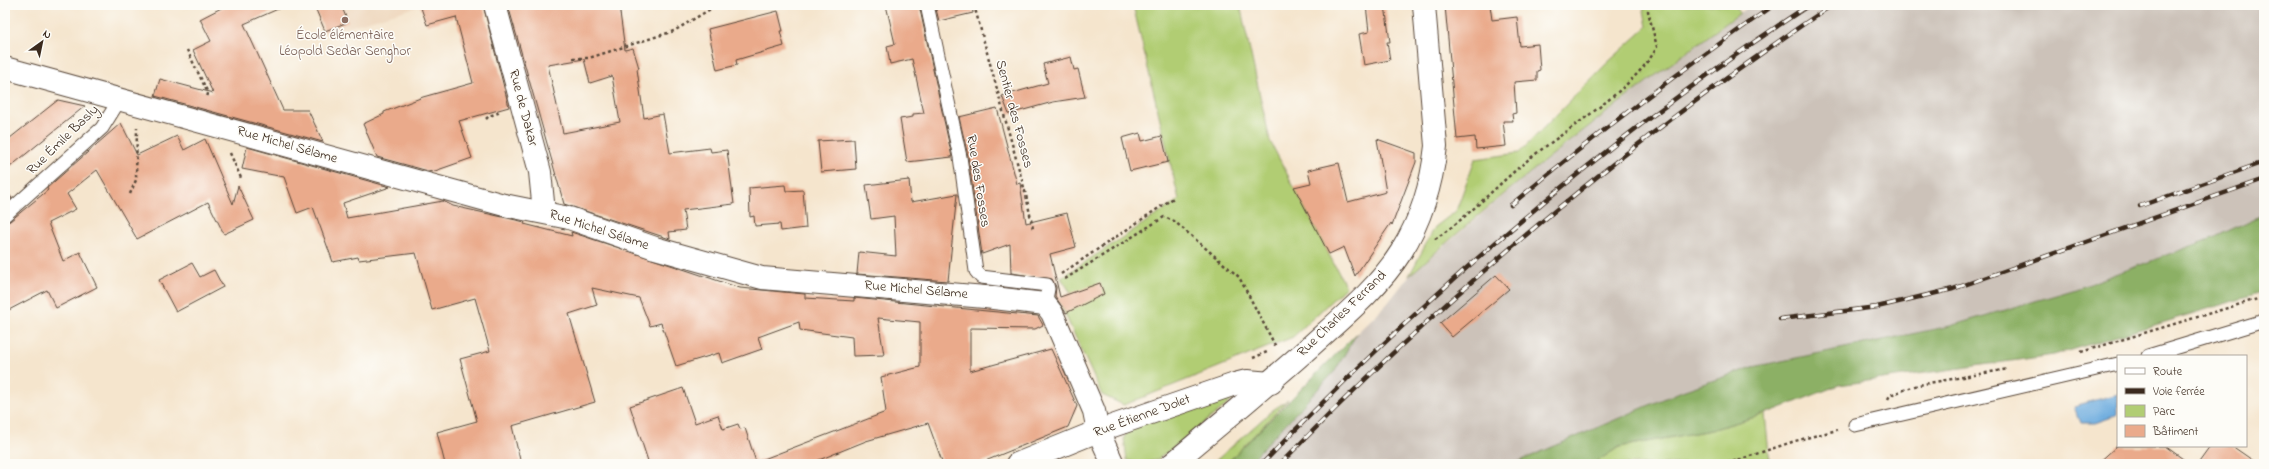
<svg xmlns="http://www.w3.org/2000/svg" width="2269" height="469" font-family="'Indie Flower',sans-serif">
<rect width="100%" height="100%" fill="#fdfcf7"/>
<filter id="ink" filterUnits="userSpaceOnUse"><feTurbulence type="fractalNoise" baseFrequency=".025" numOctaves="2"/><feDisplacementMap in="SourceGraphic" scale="8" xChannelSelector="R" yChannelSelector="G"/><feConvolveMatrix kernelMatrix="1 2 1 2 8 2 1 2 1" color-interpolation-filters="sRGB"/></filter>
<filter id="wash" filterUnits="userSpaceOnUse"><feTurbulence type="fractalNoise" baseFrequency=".012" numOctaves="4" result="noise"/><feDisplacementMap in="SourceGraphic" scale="16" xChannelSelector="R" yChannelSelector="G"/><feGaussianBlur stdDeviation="0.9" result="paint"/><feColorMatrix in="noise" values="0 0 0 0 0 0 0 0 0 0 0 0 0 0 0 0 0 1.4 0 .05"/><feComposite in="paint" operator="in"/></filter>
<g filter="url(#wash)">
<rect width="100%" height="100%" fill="#f5e5cd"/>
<path fill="#eed6bb" d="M312 5H420V6L324 34Z"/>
<path fill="#ccc2b9" d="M1751 5H2264V214L2213 238 2073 290 1950 326 1753 367 1682 391 1513 464H1248L1335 371 1357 333 1387 304 1409 276 1532 171 1642 85Z"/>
<g fill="#b1cd73" stroke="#767c48">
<path d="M1133 5H1240L1270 141 1346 287 1293 337 1124 405 1102 395 1058 299 1071 293 1061 278 1179 200Z"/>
<path d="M1643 5H1669L1671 7 1674 5H1735L1740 13C1626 96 1514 181 1409 276L1435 227 1456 211 1475 159 1519 153 1605 65 1647 27Z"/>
<path d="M1232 395 1234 398 1228 404 1157 460 1140 464 1127 460 1124 439 1128 428Z"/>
<path d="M1288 400 1226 464H1212L1274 409Z"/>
<path d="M1765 414 1770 464H1593L1619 447 1711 430Z"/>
</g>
<g fill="#8cb065" stroke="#646d42">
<path d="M2264 214V292L2054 355 1839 385 1765 414 1711 430 1619 447 1593 464H1513L1682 391 1753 367 1950 326 2073 290 2213 238Z"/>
<path d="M1357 333 1335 371 1248 464H1226Z"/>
</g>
<path fill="#6baade" stroke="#536a7e" d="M2118 394V415L2095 423H2081L2074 406Z"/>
<g id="blocks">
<g fill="#eaaa8b" fill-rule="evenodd">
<path d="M227 5H287L244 24 283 110H308L323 142 155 96 160 79 213 93 193 50 211 41 200 19Z"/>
<path d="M314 5H341L348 22 325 31Z"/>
<path d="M420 5H483L509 107 459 121 472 158 432 172 377 157 363 124 384 114V112L423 97 473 83 456 17 427 25Z"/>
<path d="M508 5H619L625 50 633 48 639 68 637 69 644 118 663 114 670 153 710 148 711 152 727 150 734 204 683 210 686 230 669 232 670 239 564 204ZM584 59 590 83 612 76 620 122 563 133 548 65Z"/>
<path d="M886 5H919L952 157 907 162 900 119 913 117V114L924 113 912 59 890 64 887 46 895 44Z"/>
<path d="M935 5H972L973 13 939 21Z"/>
<path d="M1366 5H1385L1390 42H1387L1390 60 1364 65 1359 34 1369 32Z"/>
<path d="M1445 5H1490L1492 20 1517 17 1520 46 1538 44 1540 70 1537 71V80L1514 82 1516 113 1512 114 1513 121H1503L1506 146 1476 149 1475 137 1457 139Z"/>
<path d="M778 11 783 31H780L784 46 736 60 737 65 717 70 708 29Z"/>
<path d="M1071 57 1074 70 1078 69 1085 97 1053 102 1009 114 1002 96 1048 83 1043 64Z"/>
<path d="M58 100 85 106 5 171V142Z"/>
<path d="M997 108 1017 184 1020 183 1026 223 1067 213 1076 247 1050 254 1060 297 1100 283 1104 294 1066 313 1055 296 1056 287 1052 279 1011 273 1010 244 982 254 968 156 959 117Z"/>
<path d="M121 123 137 155 177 136 184 150 205 139 233 204 238 186 254 220 224 234 208 202 137 239 97 170 67 194 76 209 48 223 63 261 80 252 97 287 56 308 47 290 5 312V223L10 221 48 190 47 188Z"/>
<path d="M1140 133 1142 141 1162 136 1168 162 1130 171 1122 138Z"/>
<path d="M854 139 856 169 821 172 818 141Z"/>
<path d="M1377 139 1416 153V162L1392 225 1391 223 1355 276 1344 247 1329 254 1294 187 1311 183 1308 170 1339 163 1348 202 1386 192Z"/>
<path d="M247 147 390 187 343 203 347 218 443 201 453 206 525 222 524 224 572 236 571 232 740 288 805 294V298L854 301V298L1038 316 1043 325 1035 329 970 328V371L1051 349 1077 406 1068 427 978 464H943L928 423 866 441 809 464H649L630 406 683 388 695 423 718 415 723 429 738 424 740 429 745 428 756 462 886 412 881 377 920 367V322L878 318 884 355 853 356 852 337 800 330 799 322 758 337 762 349 722 363 719 353 676 366 661 323 650 326 639 298 592 288 597 305 569 314 595 402 512 426 521 464H445L437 432 477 421 460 359 490 351 475 298 432 310 416 253 359 260 358 257 333 262 313 207 297 213 284 177 242 169Z"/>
<path d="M909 180 911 202 957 194 948 281 857 274 859 252 896 256 894 216 871 219 866 185Z"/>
<path d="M785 185 786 191 803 190 806 228 781 231 780 224 755 226 754 216 750 217 749 188Z"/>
<path d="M5 190 12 198 5 204Z"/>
<path d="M192 263 200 277 214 270 223 287 176 312 159 280Z"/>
<path d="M1496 275 1509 289 1452 337 1440 323Z"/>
<path d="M2117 446H2165L2190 464H2097Z"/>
<path d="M2210 446H2232L2258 464H2197Z"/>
</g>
</g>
</g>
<g filter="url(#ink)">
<use href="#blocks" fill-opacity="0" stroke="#574638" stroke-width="1"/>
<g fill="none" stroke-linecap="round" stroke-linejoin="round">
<g stroke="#574638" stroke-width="15">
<g id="lane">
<path d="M927 5 960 157 976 271 981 277 1047 285 1048 289 1045 304"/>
<path d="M5 215 102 128 120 99"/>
<path d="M2148 356 2264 321"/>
<path d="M1855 425 2118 364"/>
</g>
</g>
<g stroke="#574638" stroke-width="24">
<g id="street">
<path d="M495 5 540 172 544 212"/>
<path d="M5 68 504 205 569 218 655 248 762 278 985 297 1045 304 1052 313 1094 411 1098 431 1113 464"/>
<path d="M1017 464 1098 431 1235 384 1247 381 1271 383"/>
</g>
</g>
<g stroke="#574638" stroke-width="24">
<path id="secondary" d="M1172 464C1220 424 1267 385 1313 344 1344 316 1379 287 1401 252 1421 220 1432 183 1436 146L1424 5"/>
</g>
<g stroke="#574638" stroke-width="2.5" stroke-dasharray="3 3" stroke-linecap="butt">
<path d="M974 5 1026 195 1033 229"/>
<path d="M187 50 208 93 207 99"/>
<path d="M573 58H589L674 31 717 5"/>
<path d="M486 119 489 116 501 112"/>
<path d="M230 153 241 178"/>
<path d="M130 194 136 180 137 128"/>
<path d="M1435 239C1467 218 1493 189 1523 164 1561 132 1634 91 1657 47L1648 11 1649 5"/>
<path d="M1061 274 1175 197"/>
<path d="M1065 279 1164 217 1174 221 1239 277 1276 347"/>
<path d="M2081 352 2264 297"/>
<path d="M1253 358 1267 352"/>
<path d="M1888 399 1890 395 1918 385 2008 369"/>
<path d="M1673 464 1732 462 1795 441 1837 430"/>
</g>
<use href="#lane" stroke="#fff" stroke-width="13"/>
<use href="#street" stroke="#fff" stroke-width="22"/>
<use href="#secondary" stroke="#fff" stroke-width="22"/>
<g stroke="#3b2a1e" stroke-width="4.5">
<g id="rail">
<path d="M1511 205C1596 134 1684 68 1774 5"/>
<path d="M2140 206 2264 162"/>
<path d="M1780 319 1877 307 1953 289 2264 179"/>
<path d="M1262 464C1427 293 1610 136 1809 5"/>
<path d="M1280 464C1447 292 1633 138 1832 5"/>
</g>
</g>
<use href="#rail" stroke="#fdfcf7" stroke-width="3" stroke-dasharray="9" stroke-linecap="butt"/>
</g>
</g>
<circle fill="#8d6e63" stroke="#fdfcf7" stroke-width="1.5" cx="345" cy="20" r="4"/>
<g text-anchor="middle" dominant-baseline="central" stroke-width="3" stroke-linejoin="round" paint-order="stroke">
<g font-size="14" fill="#785e54" stroke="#fdfcf7">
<text x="345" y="35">École élémentaire<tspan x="345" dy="16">Léopold Sedar Senghor</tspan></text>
</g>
<g font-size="14" fill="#3b2a1e" stroke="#fdfcf7">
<text transform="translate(523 108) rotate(75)">Rue de Dakar</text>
<text transform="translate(1014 114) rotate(75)">Sentier des Fosses</text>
<text transform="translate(63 140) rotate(-44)">Rue Émile Basly</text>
<text transform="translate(287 145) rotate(16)">Rue Michel Sélame</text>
<text transform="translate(978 181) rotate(81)">Rue des Fosses</text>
<text transform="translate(599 230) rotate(18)">Rue Michel Sélame</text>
<text transform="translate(916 290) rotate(5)">Rue Michel Sélame</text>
<text transform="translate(1342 314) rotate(-44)">Rue Charles Ferrand</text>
<text transform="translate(1142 416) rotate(-20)">Rue Étienne Dolet</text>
</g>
</g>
<rect width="2269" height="469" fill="none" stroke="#fdfcf7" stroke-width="20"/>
<rect x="2117" y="355" width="130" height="92" fill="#fdfcf7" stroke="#afa8a0"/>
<rect x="2125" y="368" width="20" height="6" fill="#ffffff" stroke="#afa8a0"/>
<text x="2153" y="375" font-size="12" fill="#3b2a1e">Route</text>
<rect x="2125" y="388" width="20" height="6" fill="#3b2a1e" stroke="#afa8a0"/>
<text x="2153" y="395" font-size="12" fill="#3b2a1e">Voie ferrée</text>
<rect x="2125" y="405" width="20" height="12" fill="#b1cd73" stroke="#afa8a0"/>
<text x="2153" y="415" font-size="12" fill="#3b2a1e">Parc</text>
<rect x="2125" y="425" width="20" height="12" fill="#eaaa8b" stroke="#afa8a0"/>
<text x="2153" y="435" font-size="12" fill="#3b2a1e">Bâtiment</text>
<g transform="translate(42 42) rotate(33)" stroke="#fdfcf7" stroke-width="3" paint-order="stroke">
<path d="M0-3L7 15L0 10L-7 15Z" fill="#3b2a1e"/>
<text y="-6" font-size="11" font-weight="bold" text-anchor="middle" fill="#3b2a1e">N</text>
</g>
</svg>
